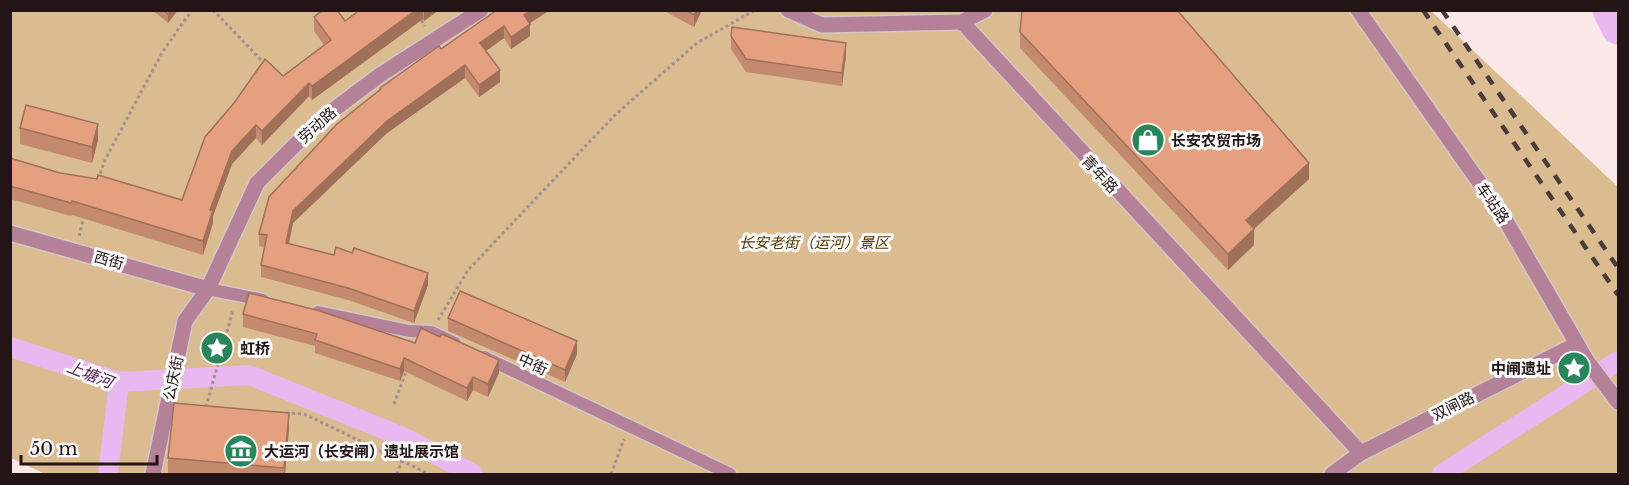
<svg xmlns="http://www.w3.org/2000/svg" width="1629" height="485" font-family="'Libre Baskerville','Noto Sans SC',serif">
<rect width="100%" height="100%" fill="#f9e8e7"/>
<path fill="#dbbb90" d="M10 11H1431L1618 187V474H45L11 458Z"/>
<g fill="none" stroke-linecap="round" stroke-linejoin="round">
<g stroke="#e9b8f0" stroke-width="20">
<path d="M10 347 119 382 108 474"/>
<path d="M119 382 249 375 403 437 473 474"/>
<path d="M1442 474 1618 361"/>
</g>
<path stroke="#e9b8f0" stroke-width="33" d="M1609 10 1618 28"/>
<g stroke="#d7c6c5" stroke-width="15">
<g id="pedestrian">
<path d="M208 289 263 300"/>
<path d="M318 312 409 331 431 332 455 343"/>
<path d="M484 357 730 474"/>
</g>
</g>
<g stroke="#d7c6c5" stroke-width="18">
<g id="minor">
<path d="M10 233 208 289"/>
<path d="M153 474 185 321 208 289 257 183 320 120 380 75 481 10"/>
<path d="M1332 474 1361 453 1577 344"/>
</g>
</g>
<g stroke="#d7c6c5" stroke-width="18">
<g id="tertiary">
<path d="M788 10 822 25 962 22 985 10"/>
<path d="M1358 10 1503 216 1587 361 1618 402"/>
<path d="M962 22 1361 453"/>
</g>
</g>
<g stroke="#a19090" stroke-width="3" stroke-dasharray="3 3" stroke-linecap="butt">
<path d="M213 10 264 63"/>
<path d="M415 10 425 26"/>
<path d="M98 179 105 160 163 51 192 10"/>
<path d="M79 236 84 216"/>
<path d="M438 320 468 270 615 115 697 43 755 10"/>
<path d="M394 404 407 369"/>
<path d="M206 407 233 310"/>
<path d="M286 413 304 414 429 474"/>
<path d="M397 474 402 460"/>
<path d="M611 474 624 439"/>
</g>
<use href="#pedestrian" stroke="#b48198" stroke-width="12"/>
<use href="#minor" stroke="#b48198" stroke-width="15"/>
<use href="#tertiary" stroke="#b48198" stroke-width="15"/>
<g stroke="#4b3c3c" stroke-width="4.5" stroke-dasharray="10 10" stroke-linecap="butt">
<path d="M1423 10 1618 295"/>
<path d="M1442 10 1618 268"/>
</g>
</g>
<g fill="#c48a6d">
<path d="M152 10H178L168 23Z"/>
<path d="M360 10H439L424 21 423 19 312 100 309 96 262 145 256 138 232 164 213 216V223L203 255 72 215 71 216 10 199V158L60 173 182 200 283 76 324 45 314 31V17L345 21Z"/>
<path d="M492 10H550L530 23V36L511 49 504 38 486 51 500 82 479 97 465 78 387 133 293 223 289 244 428 285 414 323 348 300 261 277V265L264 247 259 246V234L380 90V88L441 49 492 13Z"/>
<path d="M666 10H702L694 27 666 12Z"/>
<path d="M1020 32 1309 179 1254 229V245L1228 270 1020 48Z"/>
<path d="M731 36 846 55 842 86 746 72 731 49Z"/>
<path d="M20 128 98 140 92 163 20 144Z"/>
<path d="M243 314 499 373 488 397 473 390 467 401 404 371 400 381 315 353V346L243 327Z"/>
<path d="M448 318 577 354 565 382 448 331Z"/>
<path d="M289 429 285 474H168V458Z"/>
</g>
<g fill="#a07059">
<path d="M171 10H178L168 23V14Z"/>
<path d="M416 10H423V19L312 100V86Z"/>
<path d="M424 10H439L424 21Z"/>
<path d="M531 10H550L524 27V15Z"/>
<path d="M696 10H702L694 27V15Z"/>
<path d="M530 24V36L511 49V37Z"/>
<path d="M504 26V38L480 55V43Z"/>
<path d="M846 43V55L842 86V73Z"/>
<path d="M465 65V78L387 133 293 223 286 256V243L293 211 387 121Z"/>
<path d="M500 70V82L479 97V85Z"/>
<path d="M309 83V96L262 145V131Z"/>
<path d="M98 124V140L92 163V147Z"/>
<path d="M256 125V138L232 164 213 216V223L203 255V241L210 210 232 151Z"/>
<path d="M1309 163V179L1246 236V220Z"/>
<path d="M1254 229V245L1228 270V254Z"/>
<path d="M428 273V285L414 323V311Z"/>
<path d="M577 341V354L565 382V370Z"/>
<path d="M404 358V371L400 381V369Z"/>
<path d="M499 360V373L488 397V384Z"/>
<path d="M473 377V390L467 401V388Z"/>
<path d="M289 413V429L285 474H284Z"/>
</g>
<g fill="#e4a07f" stroke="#a07059" stroke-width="1.5">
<path d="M163 10H171L168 14Z"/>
<path d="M323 10H337L345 21 360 10H416L312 86 309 83 262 131 256 125 232 151 210 210H213L203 241 72 201 71 203 10 186V158L60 173 97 179 98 175 182 200 205 137 234 103 265 59 283 76 331 40 314 17Z"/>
<path d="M493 10H531L524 15 530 24 511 37 504 26 480 43 500 70 479 85 465 65 387 121 293 211 286 243 334 255 336 247 352 253 354 248 428 273 414 311 348 288 261 265 267 235 259 234 269 197 337 124 381 89 380 88 439 46 441 49 494 12Z"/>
<path d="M686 10H696L694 15Z"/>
<path d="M1022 10H1177L1309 163 1246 220 1254 229 1228 254 1020 32Z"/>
<path d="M732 27 846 43 842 73 746 59 731 36Z"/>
<path d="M26 105 98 124 92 147 20 128Z"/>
<path d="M460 291 577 341 565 370 448 318Z"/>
<path d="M249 293 320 311 415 343 421 328 440 337 442 334 499 360 488 384 473 377 467 388 404 358 400 369 315 340 317 334 243 314Z"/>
<path d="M174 403 289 413 284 468 168 458Z"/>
</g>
<defs>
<g id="shop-disc" transform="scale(1.725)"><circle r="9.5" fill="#29855c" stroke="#f9f9f9"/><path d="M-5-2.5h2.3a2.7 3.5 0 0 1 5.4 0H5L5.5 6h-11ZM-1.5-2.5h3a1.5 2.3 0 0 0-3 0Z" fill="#fff"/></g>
<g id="sight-disc" transform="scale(1.725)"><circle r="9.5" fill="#29855c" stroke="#f9f9f9"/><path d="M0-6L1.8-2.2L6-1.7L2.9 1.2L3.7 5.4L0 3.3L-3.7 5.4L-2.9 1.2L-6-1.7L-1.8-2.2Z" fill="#fff"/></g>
<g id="museum-disc" transform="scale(1.725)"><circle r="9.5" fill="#29855c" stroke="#f9f9f9"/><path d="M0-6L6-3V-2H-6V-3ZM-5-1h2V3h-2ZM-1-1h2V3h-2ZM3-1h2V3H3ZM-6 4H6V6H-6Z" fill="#fff"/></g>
</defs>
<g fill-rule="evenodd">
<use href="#shop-disc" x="1148" y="140"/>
<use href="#sight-disc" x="217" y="348"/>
<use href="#sight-disc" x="1574" y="368"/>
<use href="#museum-disc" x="241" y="451"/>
</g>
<g text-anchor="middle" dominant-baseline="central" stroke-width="6" stroke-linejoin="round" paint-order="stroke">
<g font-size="15" fill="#231415" stroke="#f9f9f9">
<text transform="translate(317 125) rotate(-42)">劳动路</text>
<text transform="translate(1100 174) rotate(47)">青年路</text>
<text transform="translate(1493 203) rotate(56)">车站路</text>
<text transform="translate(109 260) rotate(16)">西街</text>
<text transform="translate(533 364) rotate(25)">中街</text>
<text transform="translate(173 378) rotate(-78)">公庆街</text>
<text transform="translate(1453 406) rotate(-27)">双闸路</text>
</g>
<g font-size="15" font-weight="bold" fill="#231415" stroke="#f9f9f9" text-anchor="start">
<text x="1171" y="140">长安农贸市场</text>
<text x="240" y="348">虹桥</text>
<text x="1551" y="368" text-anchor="end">中闸遗址</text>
<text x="264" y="451">大运河（长安闸）遗址展示馆</text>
</g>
<g font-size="15" font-style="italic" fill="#543703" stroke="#f9f9f9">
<text x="814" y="242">长安老街（运河）景区</text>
</g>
<g font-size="16" font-style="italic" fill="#52195c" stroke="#f9f9f9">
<text transform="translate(90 374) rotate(21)">上塘河</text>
</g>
</g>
<rect width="1629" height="485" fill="none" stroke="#231415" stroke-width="24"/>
<path d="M21 455v9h136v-9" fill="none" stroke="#231415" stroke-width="3"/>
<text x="30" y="455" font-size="18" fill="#231415" stroke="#f9f9f9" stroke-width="4.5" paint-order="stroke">50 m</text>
</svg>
